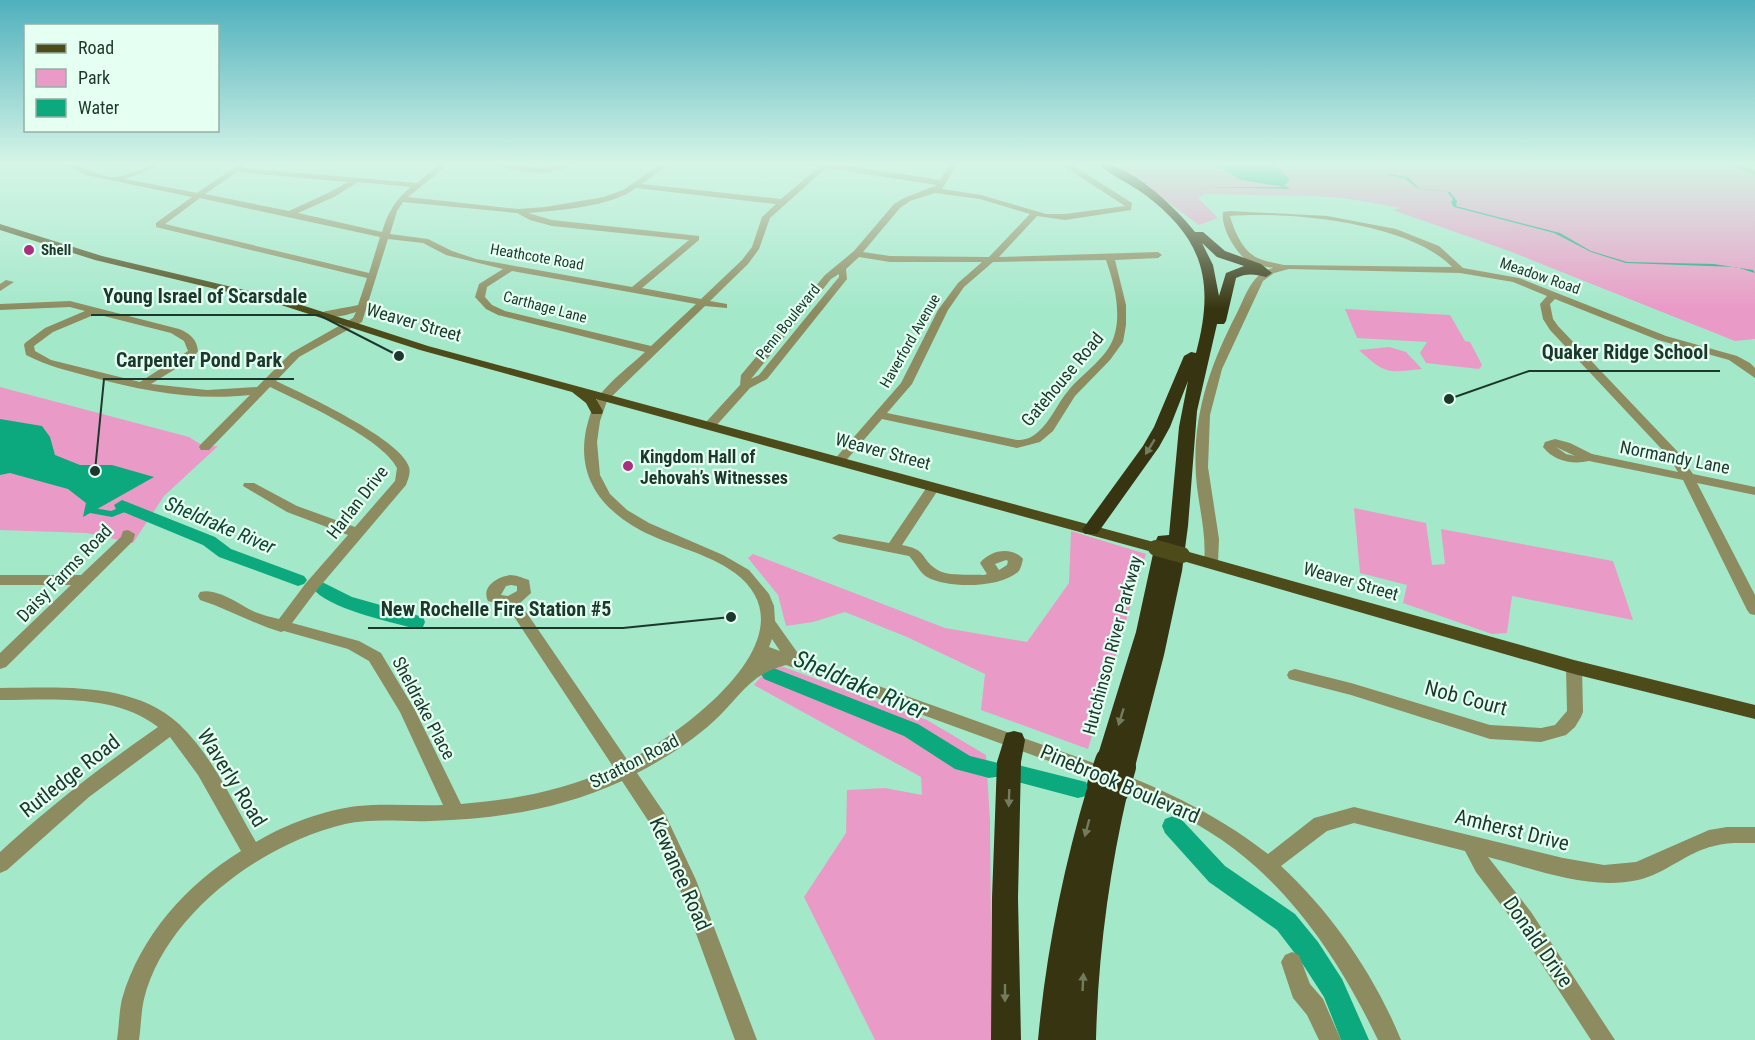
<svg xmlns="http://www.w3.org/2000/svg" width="1755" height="1040" font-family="'Roboto Condensed',sans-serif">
<rect width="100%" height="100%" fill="#a4e8ca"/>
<g fill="#ea9ac6">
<path d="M1115 163H1721L1755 175V339L1735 341 1509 251 1393 210 1401 208 1344 198 1314 196 1205 194 1198 198 1218 218 1199 225Z"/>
<path d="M1345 309 1450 315 1465 341 1470 342 1482 365 1479 369 1426 363 1420 353 1427 342 1357 338Z"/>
<path d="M1389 347 1406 352 1422 369C1387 373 1385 374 1359 350Z"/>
<path d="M0 387 189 437 205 447 218 446 164 496 133 543 87 533 0 530Z"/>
<path d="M1354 508 1426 523 1432 565 1445 564 1441 529 1613 561 1633 620 1512 596 1507 633 1492 634 1403 603 1407 585 1360 573Z"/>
<path d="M1071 531 1146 554 1088 749 981 710 985 674 907 637 845 612 813 622 786 626 778 595 748 558 753 554 945 628 1027 642 1069 583Z"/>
<path d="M773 663 927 720 986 755 990 821 992 1040H875L804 897 846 833 847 790 885 788 922 795 921 777 754 685Z"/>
</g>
<g fill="#0ba97d">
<path d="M1212 163H1270L1280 169 1290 180 1284 185 1290 189 1198 187H1285L1241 180Z"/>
<path d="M1388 174 1408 177 1419 188 1450 192 1457 201 1456 206 1560 233 1591 251 1627 262 1714 264 1753 270 1755 273 1736 267 1626 263 1591 252 1554 233 1454 207 1451 203 1453 199 1447 192 1417 188 1404 178 1386 175Z"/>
<path d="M0 419 42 426 50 437 55 455 80 465H112L154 477 83 517 86 503 68 489 10 473 0 475Z"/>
</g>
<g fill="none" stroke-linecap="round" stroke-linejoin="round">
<path fill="#0ba97d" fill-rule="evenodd" d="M126 505 130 506 131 508 130 510 112 517 90 513 89 511 94 508 111 511Z"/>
<g fill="#0ba97d" fill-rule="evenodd">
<path d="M122 500 215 537 231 549 304 576 307 580 304 584 298 586 219 557 203 545 116 509 114 505Z"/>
<path d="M322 582 352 597 423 617 425 622 423 627 416 629C392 622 325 608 313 588L316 584Z"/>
<path d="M771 667 918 724 970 756 1002 764 1005 770 1002 776 989 778 955 769 904 736 764 679 761 674 764 669Z"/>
<path d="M1018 765 1086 782 1089 789 1086 796 1078 798 1010 780 1007 774 1010 768Z"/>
<path d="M1173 816 1181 819 1225 866 1295 914 1318 942 1342 979 1369 1040H1341L1324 997 1300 960 1277 930 1209 882 1165 833 1162 826 1165 819Z"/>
</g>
<g fill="#8d8b60" fill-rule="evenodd">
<path d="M64 163C82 163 97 178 115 177 133 176 147 163 167 163L125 179 197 193 241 163H250L243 168 417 183 441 163H450L408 197 518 209 545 207 604 197 623 190 662 163H671L642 184 781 199 819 167 800 163H832L940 180 950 163H958L942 189 981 195 1046 214H1065L1125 206 1059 163H1069L1132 203 1131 210 1065 220 1037 216 999 257 1158 252 1162 255 1158 258 1115 260 1126 305V325L1123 342 1110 360 1075 396 1053 431 1040 442 1017 448 882 419 843 464H835L833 461 901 383 938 310 958 283 982 262H890L859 257 846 269 847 279 767 379 750 388 715 427H707L705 424 707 421 740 385 741 375 825 275 854 251 894 204 904 198 937 185 826 168 770 218 759 249 748 264 710 301 727 304V308L705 306 607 401 600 421 597 442 600 475 610 494 627 510 649 523 723 555 749 570 769 594 774 606 775 621 802 659C877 685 951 712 1026 739 1114 770 1192 795 1268 854L1314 818 1354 807 1563 858 1604 865 1636 862 1709 830 1727 827H1755V843C1741 843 1727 842 1714 846 1687 852 1665 874 1638 880 1589 891 1535 869 1488 857L1531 912 1615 1040H1591L1517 926 1476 872 1465 851 1354 823 1327 831 1281 866C1332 913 1375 976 1401 1040H1378C1347 976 1309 915 1256 867 1189 806 1099 780 1016 749 939 721 863 693 786 665 749 674 740 697 714 721 691 742 664 759 637 773L665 814 696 880 757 1040H735L679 887 651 825 622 781C561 809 498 819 431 821 403 822 373 818 345 824 263 843 165 914 144 999 141 1012 141 1027 139 1040H117C119 1027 119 1012 122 999 140 936 187 884 241 851L198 775 170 737 89 797 7 870 0 873V852C50 806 103 765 158 727 114 693 52 700 0 700V688C59 688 132 681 179 724 213 756 233 803 256 842 286 824 324 810 358 806 386 803 415 806 443 805L400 712 369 661 348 649 284 631 281 632C254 624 228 609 200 600L198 596 200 592C217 587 240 605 255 612 262 615 271 617 279 619L306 583 348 535 287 512 243 486 244 483H254L297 506 355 527 395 481 397 468C382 438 301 402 270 387L209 450H201L199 447 201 444 250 395C196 401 143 391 91 377 69 371 47 366 26 355L24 345 25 343 45 328 85 311 70 307 0 310V304L70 301 179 329C189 333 197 339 198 351L193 358 151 384 207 390 257 387 291 353 353 318 356 312C344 316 328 320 318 314 324 310 348 308 358 305L367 278 156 227V223L192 197 86 175ZM237 172 348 182 328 193 289 211 205 194ZM358 182 411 187C395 200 388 212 382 232L298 213 334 197ZM636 188 776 204 762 217 752 247 742 260 701 299 642 288 699 240V236L552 220 528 213C560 210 611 207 636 188ZM935 193 980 199 1030 214 989 257 890 256 863 252 900 208 910 201ZM200 198 380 237 369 273 165 224ZM403 202 517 213 530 220 552 226 689 240 632 287 476 259 452 251 428 239 390 234 397 211ZM388 239 423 243 446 255 503 269 479 284 475 297 486 309 498 315 645 352C630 366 612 379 599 396 592 406 589 418 586 430 577 476 600 508 640 530 670 546 708 553 735 573 818 636 680 734 628 761L520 603 531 593 529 580C523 578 516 575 510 575 497 577 481 587 488 601L507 606 614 768C564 790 515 800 461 804L415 710 381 653 359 641 292 623 316 591 406 485C408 479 411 473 409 467 401 439 303 394 276 381L299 357 362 322ZM1106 260C1114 283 1121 310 1115 333 1109 358 1083 372 1068 391 1057 404 1051 421 1038 432 1031 438 1026 440 1017 440L887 413 912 384 948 310 964 287 993 262ZM512 271 696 304 651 346 505 311 492 305 485 297 487 287ZM839 274V277L759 375 751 379 831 279ZM96 314 171 333 184 341 188 351 140 382 51 360 35 351 34 346 53 332ZM511 585 517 586V591L508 596 501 595 506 586ZM772 639 780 651 769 647Z"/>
<path d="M493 163 543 168 574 163C553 178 515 174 493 163Z"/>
<path d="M1723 163H1735L1755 170V175Z"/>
<path d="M1230 211 1327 216 1396 229 1439 246 1463 268 1519 278 1666 336 1737 356 1750 363 1755 368V378L1729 360 1658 340 1555 299 1550 304 1553 319 1558 326 1677 451 1693 474 1755 487V495L1697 483 1755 595V615L1750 614 1747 610 1683 480 1589 461C1572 465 1554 461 1543 447L1545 442 1555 439 1570 443 1592 454 1678 472 1669 457 1550 330 1543 319 1540 304 1547 296 1513 282 1460 273 1289 269 1274 273 1263 281 1222 369 1210 415 1208 467 1219 539 1218 563 1216 566H1206L1204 563C1207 533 1198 505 1196 476 1192 416 1210 365 1237 313 1246 295 1252 273 1273 268 1265 266 1256 266 1249 262 1236 254 1220 226 1223 212ZM1230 216C1289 211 1410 223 1452 267L1284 265C1276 263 1267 262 1260 259 1244 254 1234 231 1230 216ZM1556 447 1575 456 1566 454Z"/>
<path d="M6 280 14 282 0 291V284Z"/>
<path d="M934 483 940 487 902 545C928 550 919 557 936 569 947 577 971 574 984 575L987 574 980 563C990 550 1012 546 1023 559 1022 563 1021 569 1018 572 999 588 949 589 927 577 920 573 915 562 909 556L839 542 832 538 839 534 889 543 929 484ZM1006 560 1008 561 1007 565 999 570 995 564Z"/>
<path d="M128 530 135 534 133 541 6 667 0 669V653L71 585H0V575H81L121 537 123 531Z"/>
<path d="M1574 661 1580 663 1582 667 1583 712 1581 717 1575 727 1566 735 1541 742 1490 739 1351 695 1289 679 1287 675 1289 671 1295 669 1351 683 1490 725 1541 728 1555 725 1567 711 1566 667 1568 663Z"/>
<path d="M1292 952 1299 955 1310 984 1323 999 1341 1040H1319L1307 1015 1293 998 1281 962 1285 955Z"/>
</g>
<g fill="#4e4b1a" fill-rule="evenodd">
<path d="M0 224 102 256 286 300 428 346 1161 544 1164 548 1156 553 596 399 603 411 602 414H592L586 403 572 392 420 350 278 304 95 260 0 230Z"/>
<path d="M1182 550 1574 660 1755 705V719L1574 674 1176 559 1174 555Z"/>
</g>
<g fill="#373511" fill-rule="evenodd">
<path d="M1097 163C1130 163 1175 207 1195 232H1203L1225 251 1261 264 1272 273 1266 277C1255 274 1246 273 1236 278L1226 321 1224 324H1217L1197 411 1188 526 1182 571 1164 655 1135 767 1131 774 1123 777 1115 774 1112 769 1108 771 1100 768 1096 761 1136 632 1156 540 1158 536 1169 535 1179 427 1188 381 1170 427 1159 447 1097 534H1085L1082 530 1143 446 1154 427 1184 356 1191 352 1196 353C1215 282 1204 239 1144 194 1129 183 1110 175 1097 163ZM1202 243 1217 257 1244 266 1226 273 1219 296 1213 265Z"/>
<path d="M1014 731 1022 733 1025 740 1021 762 1018 898 1021 1040H991L992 898 997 762 1006 733Z"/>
<path d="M1100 775 1108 778 1111 783 1116 781 1125 784 1128 791C1109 873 1098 956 1096 1040H1038C1046 953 1063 869 1088 785L1092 778Z"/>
</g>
<path stroke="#4e4b1a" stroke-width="16" d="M1156 548 1182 555"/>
<g stroke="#373511" stroke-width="26">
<path d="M1100 785 1108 761"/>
<path d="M1116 791 1123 767"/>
</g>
</g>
<defs><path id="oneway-solid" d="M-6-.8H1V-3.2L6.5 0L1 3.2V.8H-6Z" transform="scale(1.5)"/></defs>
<g fill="#747c60">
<use href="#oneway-solid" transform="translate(1150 447) rotate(121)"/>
<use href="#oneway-solid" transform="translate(1121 717) rotate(107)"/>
<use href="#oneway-solid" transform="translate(1009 798) rotate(92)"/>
<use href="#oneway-solid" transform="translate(1087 828) rotate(105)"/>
<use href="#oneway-solid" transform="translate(1083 982) rotate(-87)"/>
<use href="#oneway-solid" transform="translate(1005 993) rotate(90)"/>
</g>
<linearGradient id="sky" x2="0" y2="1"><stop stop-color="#4fb0bd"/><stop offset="0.53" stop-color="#d6f5e7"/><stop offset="1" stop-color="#d6f5e7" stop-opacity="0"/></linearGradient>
<rect width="1755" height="309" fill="url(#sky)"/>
<g fill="#ac2f7f" stroke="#e5fff2" stroke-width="2">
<circle cx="29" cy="250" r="6"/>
<circle cx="628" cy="466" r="6"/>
</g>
<g text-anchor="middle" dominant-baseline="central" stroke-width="4.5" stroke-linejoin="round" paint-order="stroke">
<g font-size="15" font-weight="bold" fill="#1c382c" stroke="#e5fff2" text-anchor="start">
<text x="41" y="250">Shell</text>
</g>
<g font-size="15" fill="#1c382c" stroke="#e5fff2">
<text transform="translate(537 257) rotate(10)">Heathcote Road</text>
<text transform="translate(1540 276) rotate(19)">Meadow Road</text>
<text transform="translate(545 307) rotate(15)">Carthage Lane</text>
<text transform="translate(788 322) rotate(-51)">Penn Boulevard</text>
<text transform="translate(910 341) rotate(-60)">Haverford Avenue</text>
</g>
<g font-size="18" fill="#1c382c" stroke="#e5fff2">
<text transform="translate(414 322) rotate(16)">Weaver Street</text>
<text transform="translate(1062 379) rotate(-50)">Gatehouse Road</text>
<text transform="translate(883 451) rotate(15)">Weaver Street</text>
<text transform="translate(1675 457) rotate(11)">Normandy Lane</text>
<text transform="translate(357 502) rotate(-52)">Harlan Drive</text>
<text transform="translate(64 573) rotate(-46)">Daisy Farms Road</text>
<text transform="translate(1351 581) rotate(16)">Weaver Street</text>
<text transform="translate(1112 645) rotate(-75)">Hutchinson River Parkway</text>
<text transform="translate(424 708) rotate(62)">Sheldrake Place</text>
<text transform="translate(634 761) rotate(-27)">Stratton Road</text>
</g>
<g font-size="18" font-weight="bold" fill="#1c382c" stroke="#e5fff2" text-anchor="start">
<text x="640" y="456">Kingdom Hall of<tspan x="640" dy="21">Jehovah’s Witnesses</tspan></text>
</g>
<g font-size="20" font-style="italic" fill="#0f4633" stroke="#e5fff2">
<text transform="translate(220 525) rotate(23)">Sheldrake River</text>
</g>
<g font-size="21" fill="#1c382c" stroke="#e5fff2">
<text transform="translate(1466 698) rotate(15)">Nob Court</text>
<text transform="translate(70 776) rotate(-38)">Rutledge Road</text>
<text transform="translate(232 778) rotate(58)">Waverly Road</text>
<text transform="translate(1120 784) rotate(23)">Pinebrook Boulevard</text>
<text transform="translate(1512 830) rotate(14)">Amherst Drive</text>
<text transform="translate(680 874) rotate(66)">Kewanee Road</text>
<text transform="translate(1538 942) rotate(55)">Donald Drive</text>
</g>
<g font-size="24" font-style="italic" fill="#0f4633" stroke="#e5fff2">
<text transform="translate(860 685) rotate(23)">Sheldrake River</text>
</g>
</g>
<path fill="none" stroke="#1c382c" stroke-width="2" d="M399 356L319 315H91M1449 399L1529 371H1720M95 471L104 379H294M731 617L623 628H368"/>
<g fill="#1c382c" stroke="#e5fff2" stroke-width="2">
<circle cx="399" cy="356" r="6"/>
<circle cx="1449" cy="399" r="6"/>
<circle cx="95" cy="471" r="6"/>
<circle cx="731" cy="617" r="6"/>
</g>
<g font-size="20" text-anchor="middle" font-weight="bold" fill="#1c382c" stroke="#e5fff2" stroke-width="4.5" stroke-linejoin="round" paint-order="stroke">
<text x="205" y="303">Young Israel of Scarsdale</text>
<text x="1625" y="359">Quaker Ridge School</text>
<text x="199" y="367">Carpenter Pond Park</text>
<text x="496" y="616">New Rochelle Fire Station #5</text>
</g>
<rect x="24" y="24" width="195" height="108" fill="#e5fff2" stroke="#95afa3" stroke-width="1.5"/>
<rect x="36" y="44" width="30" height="9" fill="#4e4b1a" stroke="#95afa3" stroke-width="1.5"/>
<text x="78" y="54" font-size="18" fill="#1c382c">Road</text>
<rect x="36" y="69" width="30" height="18" fill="#ea9ac6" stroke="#95afa3" stroke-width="1.5"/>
<text x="78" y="84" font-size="18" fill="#1c382c">Park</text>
<rect x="36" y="99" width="30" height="18" fill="#0ba97d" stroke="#95afa3" stroke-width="1.5"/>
<text x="78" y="114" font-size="18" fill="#1c382c">Water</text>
</svg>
